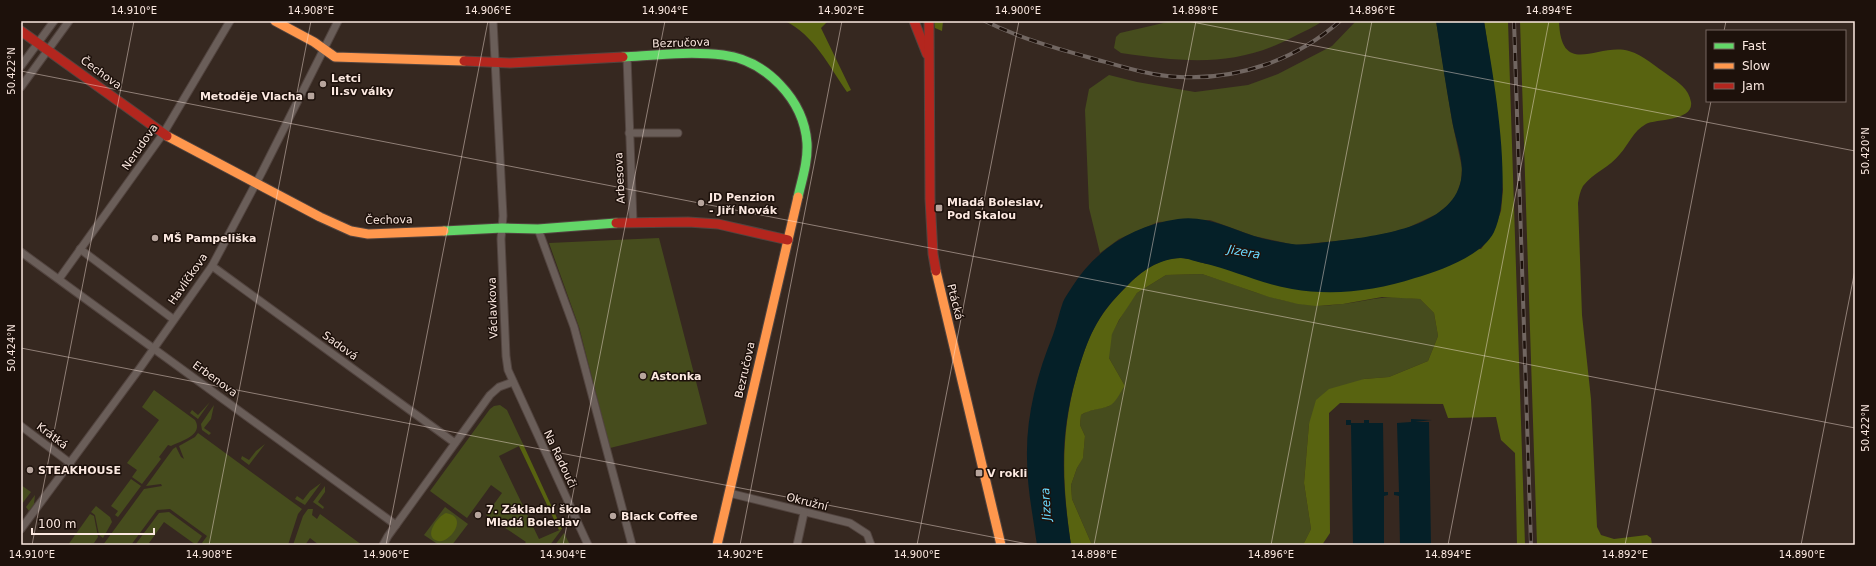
<svg xmlns="http://www.w3.org/2000/svg" width="1876" height="566" font-family="'DejaVu Sans',sans-serif">
<rect width="100%" height="100%" fill="#362820"/>
<g fill="#464c1d">
<path d="M1172 21H1322C1315 27 1304 31 1295 36 1236 68 1185 62 1121 53L1114 48 1116 37 1120 33Z"/>
<path d="M1356 21H1436L1452 121 1462 168 1461 181 1456 196 1448 205 1437 214 1405 229 1367 238 1295 245 1254 236 1210 220 1158 222 1119 239 1100 253 1089 208 1085 110 1089 89 1109 75 1137 82 1195 92 1248 85 1278 74 1332 46Z"/>
<path d="M659 238 707 424 610 448 579 327 549 243Z"/>
<path d="M1202 274C1239 285 1275 303 1314 305 1336 307 1358 301 1381 298 1393 296 1408 298 1420 299L1434 313 1438 336 1428 361 1389 377 1364 379 1309 424 1304 483 1311 529 1303 545H1092L1072 499 1071 485 1077 468 1083 457 1085 436 1080 425 1081 415 1088 411 1109 406 1125 386 1109 358V346L1112 333 1126 308 1137 293 1166 275Z"/>
<path d="M154 390 195 420C204 435 181 441 171 446L168 445 159 457 161 459 142 484 132 477 137 470 127 463 159 420 142 407Z"/>
<path d="M210 402 198 419 190 413 192 410 198 415Z"/>
<path d="M214 405 211 419 204 428 211 433 209 435 202 430 201 424Z"/>
<path d="M500 405 507 410 523 444 499 456 539 539 562 529 550 545H527L525 543 526 542 486 515 502 493 491 485 467 518 430 491 490 409 494 406Z"/>
<path d="M198 433 302 509 298 514 288 545H204L202 543 207 536 170 509 157 510 131 545H103L144 489 162 486 161 484 146 486 173 449 176 447 181 457 184 459 179 446 195 437Z"/>
<path d="M265 444 249 465 241 459 242 456 249 460 256 451Z"/>
<path d="M131 479 141 486 118 517 115 515 118 511 111 506Z"/>
<path d="M321 483 305 505 295 499 297 496 303 500 310 491Z"/>
<path d="M21 485 31 492 21 505Z"/>
<path d="M325 486V492L318 502 324 507 323 509 313 502Z"/>
<path d="M35 495 34 504 29 511 26 507Z"/>
<path d="M96 506 110 517 112 522 103 538 99 535 95 515 91 512Z"/>
<path d="M445 507 468 524 452 545H439L424 535Z"/>
<path d="M308 509H313L312 515 317 519 320 514 362 545H319L310 538 305 545H293L303 516Z"/>
<path d="M169 512 202 536 196 545 164 522 149 543 152 545H135L159 513Z"/>
<path d="M90 514 94 516 98 537 94 543 86 545H68Z"/>
<path d="M564 533 570 545H555Z"/>
</g>
<g fill="#586310">
<path d="M785 21H828L821 28 851 90 847 92C829 66 814 35 785 21Z"/>
<path d="M934 21H943L942 31 935 28Z"/>
<path d="M1484 21H1508L1525 545H1517L1515 453 1501 440 1496 417 1448 418 1443 404 1340 403 1329 413 1330 533 1322 545H1303L1311 529 1304 483 1309 424 1316 400 1329 389 1364 379 1389 377 1428 361 1438 336 1434 313 1420 299 1382 297 1343 304 1316 306 1298 304 1269 297 1202 274 1166 275 1137 293 1119 320 1112 334 1109 358 1125 386C1120 392 1116 403 1109 406 1099 410 1090 409 1081 415L1080 425 1085 436 1083 458 1077 468 1071 485 1072 499 1092 545H1071C1062 483 1060 435 1077 374 1088 338 1096 317 1123 290 1138 274 1157 258 1180 258 1189 258 1199 262 1207 264L1481 249 1493 233 1501 211 1503 190 1496 101Z"/>
<path d="M1520 21H1559C1561 79 1598 42 1629 51 1643 55 1656 67 1668 75 1678 82 1689 89 1691 102 1694 121 1657 119 1646 124 1633 131 1629 144 1620 154 1610 167 1593 173 1583 186 1580 191 1579 197 1578 203L1582 315 1591 399 1597 527 1601 535 1614 539 1647 535 1651 538 1652 545H1537Z"/>
<path d="M523 444 562 529 559 530 519 446Z"/>
<path d="M446 513C470 517 449 544 438 541 422 537 438 516 446 513Z"/>
</g>
<g fill="#052028">
<path d="M1436 21H1484C1492 70 1515 189 1494 232 1482 256 1439 271 1415 278 1375 291 1333 296 1292 289 1262 284 1233 270 1203 263 1196 262 1188 258 1181 258 1160 258 1140 272 1127 286 1096 316 1088 337 1076 378 1059 437 1062 485 1071 545H1037C1033 516 1027 488 1027 458 1026 417 1037 374 1053 335 1057 324 1059 313 1063 302 1065 297 1069 292 1072 287 1096 249 1134 225 1178 219 1205 215 1229 228 1254 236 1266 240 1280 242 1292 244 1306 246 1322 242 1336 241 1375 236 1452 228 1461 180 1465 161 1455 139 1452 120 1446 87 1441 54 1436 21Z"/>
<path d="M1411 419 1432 420 1415 422H1429L1431 545H1400L1399 496 1394 495V492H1399L1397 423 1411 422Z"/>
<path d="M1346 420H1351V423H1364V420H1369V423H1383L1384 492H1388V495L1384 496V545H1353L1351 425H1346Z"/>
</g>
<g fill="none" stroke-linecap="round" stroke-linejoin="round">
<g stroke="#52443f" stroke-width="9">
<g id="street">
<path d="M493 21 503 216 501 239 506 356 508 370 588 545"/>
<path d="M627 57 633 222"/>
<path d="M21 66 54 21"/>
<path d="M21 87 69 21"/>
<path d="M629 133H678"/>
<path d="M538 229 574 327 632 545"/>
<path d="M80 249 173 319"/>
<path d="M21 252 396 525"/>
<path d="M212 266 455 443"/>
<path d="M59 279 163 134 230 21"/>
<path d="M21 426 70 463"/>
<path d="M729 493 850 523 867 534 871 545"/>
<path d="M21 529 140 368 212 266 262 172 338 21"/>
<path d="M383 545 388 536 490 395 499 387 513 382"/>
<path d="M797 545 804 513"/>
</g>
</g>
<g stroke="#52443f" stroke-width="11">
<g id="fast">
<path d="M623 57C656 55 690 51 723 55 766 60 804 100 807 143 808 162 802 179 798 197"/>
<path d="M444 231 502 228 538 229 616 223"/>
</g>
</g>
<g stroke="#52443f" stroke-width="11">
<g id="slow">
<path d="M275 21 314 42 335 57 464 61"/>
<path d="M167 136 320 217 351 231 368 234 444 231"/>
<path d="M936 271 1001 545"/>
<path d="M717 545 798 197"/>
</g>
</g>
<g stroke="#52443f" stroke-width="11">
<g id="jam">
<path d="M914 21 927 54"/>
<path d="M929 21 930 199 933 254 936 271"/>
<path d="M21 31 167 136"/>
<path d="M464 61 510 63 623 57"/>
<path d="M616 223 688 222 718 224 788 240"/>
</g>
</g>
<use href="#street" stroke="#6a5e59" stroke-width="7"/>
<use href="#fast" stroke="#63d668" stroke-width="9"/>
<use href="#slow" stroke="#ff974d" stroke-width="9"/>
<use href="#jam" stroke="#b3261e" stroke-width="9"/>
<g stroke="#716661" stroke-width="4">
<g id="rail">
<path d="M985 21C1019 38 1055 48 1091 58 1120 66 1150 76 1180 77 1238 80 1296 60 1340 21"/>
<path d="M1514 21 1531 545"/>
</g>
</g>
<use href="#rail" stroke="#1d110b" stroke-width="2.5" stroke-dasharray="8" stroke-linecap="butt"/>
</g>
<path fill="none" stroke="#fce9e1" stroke-width="1" stroke-opacity="0.45" d="M1187 21 1855 151M1724 31 1726 21M21 71 1855 428M21 348 1033 545M32 545 134 21M209 545 311 21M386 545 488 21M563 545 665 21M740 545 842 21M917 545 1019 21M1094 545 1196 21M1271 545 1372 21M1448 545 1549 21M1625 545 1711 101M1801 545 1855 270"/>
<g fill="#b7a59d" stroke="#1d110b" stroke-width="1.5">
<circle cx="323" cy="84" r="4"/>
<rect x="307" y="92" width="8" height="8" rx="2"/>
<circle cx="701" cy="203" r="4"/>
<rect x="935" y="204" width="8" height="8" rx="2"/>
<circle cx="155" cy="238" r="4"/>
<circle cx="643" cy="376" r="4"/>
<circle cx="30" cy="470" r="4"/>
<rect x="975" y="469" width="8" height="8" rx="2"/>
<circle cx="478" cy="515" r="4"/>
<circle cx="613" cy="516" r="4"/>
</g>
<g text-anchor="middle" dominant-baseline="central" stroke-width="3" stroke-linejoin="round" paint-order="stroke">
<g font-size="11" fill="#fce9e1" stroke="#1d110b">
<text transform="translate(681 43) rotate(-2)">Bezručova</text>
<text transform="translate(101 73) rotate(36)">Čechova</text>
<text transform="translate(140 147) rotate(-55)">Nerudova</text>
<text transform="translate(620 178) rotate(-93)">Arbesova</text>
<text transform="translate(389 220) rotate(-1)">Čechova</text>
<text transform="translate(188 279) rotate(-55)">Havlíčkova</text>
<text transform="translate(955 302) rotate(76)">Ptácká</text>
<text transform="translate(493 308) rotate(-92)">Václavkova</text>
<text transform="translate(340 346) rotate(36)">Sadová</text>
<text transform="translate(745 370) rotate(-77)">Bezručova</text>
<text transform="translate(215 379) rotate(36)">Erbenova</text>
<text transform="translate(52 436) rotate(37)">Krátká</text>
<text transform="translate(560 459) rotate(65)">Na Radouči</text>
<text transform="translate(807 502) rotate(14)">Okružní</text>
</g>
<g font-size="11" font-weight="bold" fill="#fce9e1" stroke="#1d110b" text-anchor="start">
<text x="331" y="78">Letci<tspan x="331" dy="13">II.sv války</tspan></text>
<text x="303" y="96" text-anchor="end">Metoděje Vlacha</text>
<text x="709" y="197">JD Penzion<tspan x="709" dy="13">- Jiří Novák</tspan></text>
<text x="947" y="202">Mladá Boleslav,<tspan x="947" dy="13">Pod Skalou</tspan></text>
<text x="163" y="238">MŠ Pampeliška</text>
<text x="651" y="376">Astonka</text>
<text x="38" y="470">STEAKHOUSE</text>
<text x="987" y="473">V rokli</text>
<text x="486" y="509">7. Základní škola<tspan x="486" dy="13">Mladá Boleslav</tspan></text>
<text x="621" y="516">Black Coffee</text>
</g>
<g font-size="12" font-style="italic" fill="#6adaff" stroke="#1d110b">
<text transform="translate(1244 252) rotate(10)">Jizera</text>
<text transform="translate(1046 504) rotate(-93)">Jizera</text>
</g>
</g>
<rect width="1876" height="566" fill="none" stroke="#1d110b" stroke-width="44"/>
<rect x="1706" y="30" width="140" height="72" fill="#1d110b" stroke="#766761"/>
<rect x="1714" y="43" width="20" height="6" fill="#63d668" stroke="#766761"/>
<text x="1742" y="50" font-size="12" fill="#fce9e1">Fast</text>
<rect x="1714" y="63" width="20" height="6" fill="#ff974d" stroke="#766761"/>
<text x="1742" y="70" font-size="12" fill="#fce9e1">Slow</text>
<rect x="1714" y="83" width="20" height="6" fill="#b3261e" stroke="#766761"/>
<text x="1742" y="90" font-size="12" fill="#fce9e1">Jam</text>
<path d="M32 528v6h122v-6" fill="none" stroke="#fce9e1" stroke-width="2"/>
<text x="38" y="528" font-size="12" fill="#fce9e1" stroke="#1d110b" stroke-width="3" paint-order="stroke">100 m</text>
<rect x="22" y="22" width="1832" height="522" fill="none" stroke="#fce9e1" stroke-width="1.5"/>
<g font-size="10" text-anchor="middle" fill="#fce9e1">
<text x="134" y="14">14.910°E</text>
<text x="311" y="14">14.908°E</text>
<text x="488" y="14">14.906°E</text>
<text x="665" y="14">14.904°E</text>
<text x="841" y="14">14.902°E</text>
<text x="1018" y="14">14.900°E</text>
<text x="1195" y="14">14.898°E</text>
<text x="1372" y="14">14.896°E</text>
<text x="1549" y="14">14.894°E</text>
<text transform="translate(11 71) rotate(-90)" y="4">50.422°N</text>
<text transform="translate(1865 151) rotate(-90)" y="4">50.420°N</text>
<text transform="translate(11 348) rotate(-90)" y="4">50.424°N</text>
<text transform="translate(1865 428) rotate(-90)" y="4">50.422°N</text>
<text x="32" y="558">14.910°E</text>
<text x="209" y="558">14.908°E</text>
<text x="386" y="558">14.906°E</text>
<text x="563" y="558">14.904°E</text>
<text x="740" y="558">14.902°E</text>
<text x="917" y="558">14.900°E</text>
<text x="1094" y="558">14.898°E</text>
<text x="1271" y="558">14.896°E</text>
<text x="1448" y="558">14.894°E</text>
<text x="1625" y="558">14.892°E</text>
<text x="1802" y="558">14.890°E</text>
</g>
</svg>
